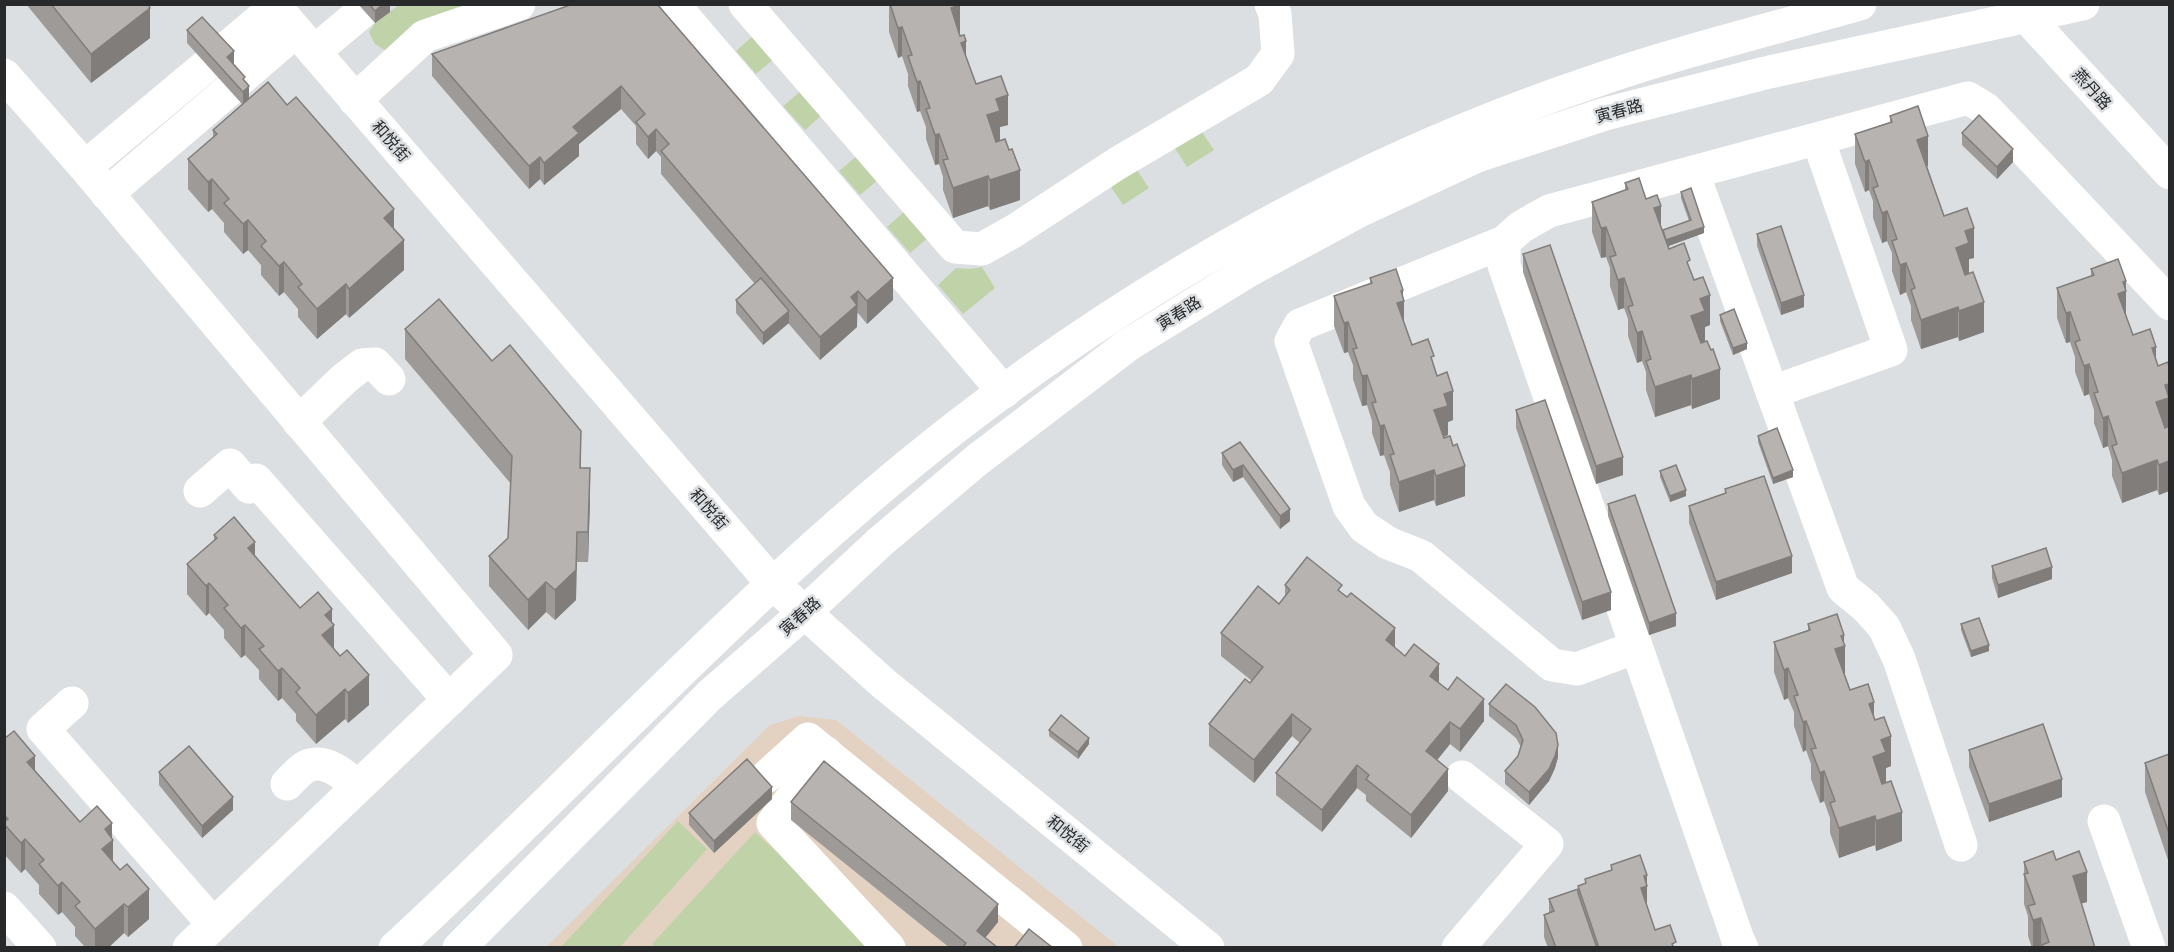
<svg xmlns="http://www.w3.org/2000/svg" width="2174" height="952" font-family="'Space Grotesk','Noto Sans SC',sans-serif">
<rect width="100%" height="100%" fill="#dbdfe2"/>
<path fill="#e3d2c1" d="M799 716 836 720 1119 947 545 948 770 725Z"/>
<g fill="#c0d3a8">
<path d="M399 5H466L414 23 386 51 375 44 369 32 375 23Z"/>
<path d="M754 35 775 58 756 74 736 51Z"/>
<path d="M802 90 823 114 805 130 783 106Z"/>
<path d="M1200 129 1214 150 1187 167 1174 147Z"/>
<path d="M858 155 879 179 860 195 839 171Z"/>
<path d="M1135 167 1149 188 1123 205 1109 184Z"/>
<path d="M906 210 929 237 910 253 887 227Z"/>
<path d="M982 267 995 288 963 314 938 285 956 268 970 269Z"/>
<path d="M678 821 707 849 620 947H561Z"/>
<path d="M755 832 878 947 656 948 652 944Z"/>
</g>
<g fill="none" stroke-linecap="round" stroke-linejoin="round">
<g stroke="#fff" stroke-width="33">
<path d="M273 4 772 583 883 683 1208 948"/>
<path d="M673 4 1004 392"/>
<path d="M745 4 955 247 982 249 1014 231 1118 163 1259 80 1278 54 1275 14 1271 4"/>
<path d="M2015 4 2170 173"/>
<path d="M222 52 275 7"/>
<path d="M314 52 364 10"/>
<path d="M4 75 85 167 496 655 189 948"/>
<path d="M238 81 296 31"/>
<path d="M355 100 425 36 519 4"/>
<path d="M85 167 207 65"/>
<path d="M1693 173 1843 588 1866 607 1884 627 1899 659 1961 845"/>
<path d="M107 194 229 90"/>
<path d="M1504 242 1300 325 1291 341 1349 506 1364 527 1388 543 1421 556 1552 665 1577 669 1636 647"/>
<path d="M1772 392 1891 350 1818 139"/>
<path d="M299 422 345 378 362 365 375 364 389 379"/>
<path d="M200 491 230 465 249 487 256 480 449 700"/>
<path d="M72 703 43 729 213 924"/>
<path d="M826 753 773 823 889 948"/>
<path d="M766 777 808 739 1066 948"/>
<path d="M287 784C294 777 301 768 310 765 328 760 346 776 357 787"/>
<path d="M2104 821 2149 948"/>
<path d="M4 908 40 948"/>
<path d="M1458 948 1547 844 1462 777"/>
<path d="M1742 948 1738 940 1504 265V242L1521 227 1549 211 1968 98 1986 109 2170 304"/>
</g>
<g stroke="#fff" stroke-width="33">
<path d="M395 948C583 775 754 584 956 427 1148 278 1364 158 1595 81 1682 51 1772 29 1860 4"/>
<path d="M459 948 710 695 805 612 880 542 977 460 1128 345 1248 271 1361 210 1477 156 1605 114 1765 73 2083 4"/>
</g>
</g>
<g fill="#9d9a97">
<path d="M26 4H148L150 38 91 83Z"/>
<path d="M358 4H390V12L375 23Z"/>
<path d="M573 4 893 300 867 324 858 313 857 314V327L820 360 788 323 763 345 736 313V300L755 284 661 174V157L656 151 648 159 636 144V126L621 109 579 144V156L544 185 540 179 529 189 432 76V54Z"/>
<path d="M889 4H959L960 34 966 57 976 84 1008 125 1000 127V141L1020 200 990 210 988 206 953 218 943 190V177L939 164 935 165 926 139V127L920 111 917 112 908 86V74L902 56 898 58 889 32Z"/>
<path d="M187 30 233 64 245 81 249 98 394 229 404 270 349 318 346 314 317 339 298 317V309L284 292 279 296 261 275V265L248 250 243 254 224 232V223L212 209 208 212 188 189V159L213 137V130L242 104 187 43Z"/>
<path d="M1890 116 1928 166H1927L1944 216 1974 258 1969 259V273L1984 332 1959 341 1958 337 1921 349 1911 320V306L1906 292 1900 295 1892 271V253L1887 241 1882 243 1873 218V201L1869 190 1865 192 1855 164V134L1890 122Z"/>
<path d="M1962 133 2013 162 1997 179 1962 145Z"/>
<path d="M1625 183 1646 199 1663 232 1689 221 1681 198V192L1704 233 1668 246 1669 249 1690 270 1710 325 1705 327V341L1700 343 1720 399 1692 409 1691 405 1655 417 1646 390V372L1642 361 1637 363 1628 336V319L1624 308 1618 310 1610 286V268L1606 257 1601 258 1592 232V202L1625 190Z"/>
<path d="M1757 234 1804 307 1781 315 1757 246Z"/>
<path d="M1523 254 1623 475 1596 484 1523 272Z"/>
<path d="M2091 269 2126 281V316L2133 335 2156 361 2158 366H2169V491L2159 495 2157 490 2122 503 2112 476V460L2108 446 2103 448 2094 423V410L2089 394 2084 396 2075 372V357L2070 342 2066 343 2057 318V288L2091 276Z"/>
<path d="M1370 278 1403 298 1404 323 1412 345 1434 366 1453 420 1448 422V435L1444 437 1465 496 1436 506 1434 500 1399 512 1390 485V472L1384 455 1380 456 1372 433V421L1367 405 1362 406 1353 379V365L1348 352 1344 353 1334 326V296L1370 284Z"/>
<path d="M1720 315 1747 349 1733 355 1720 321Z"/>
<path d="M405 329 581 468 590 498 588 562H577L576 600 555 620 546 612 528 630 489 586V556L508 538 511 484 405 359Z"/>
<path d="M1516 410 1611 610 1582 620 1516 428Z"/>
<path d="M1758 436 1793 477 1773 484 1758 442Z"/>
<path d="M1240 442 1290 521 1280 529 1243 477 1233 482 1222 465V453Z"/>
<path d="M1660 471 1686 496 1670 502 1660 477Z"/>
<path d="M1725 489 1792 573 1716 600 1689 523V506L1725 493Z"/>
<path d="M1608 504 1676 626 1649 635 1608 516Z"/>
<path d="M214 535 255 557 300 608 332 623 334 648 369 705 348 723 345 719 316 744 296 721V714L282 698 278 701 259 679V670L245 655 241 658 224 638V630L209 613 206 616 187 594V564L214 540Z"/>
<path d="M1992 566 2052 579 1998 598 1992 578Z"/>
<path d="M1285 585 1342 593 1395 648 1439 683 1484 721 1460 752 1450 744 1437 760 1448 791 1411 838 1366 801V795L1357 788 1322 832 1276 795V773L1300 743 1292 736 1254 783 1209 746V724L1252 681 1221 656V633L1279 604 1285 596Z"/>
<path d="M1808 624 1844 643 1845 676 1850 690 1874 718 1891 766 1886 768V782L1882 784 1902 841 1876 851 1875 845 1839 858 1830 833V818L1824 801 1820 803 1811 779V764L1806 750 1803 752 1794 726V712L1788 698 1784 700 1774 672V642L1808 630Z"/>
<path d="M1961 624 1989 651 1971 657 1961 630Z"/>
<path d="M1489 704 1558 757 1555 768 1549 781 1529 805 1505 784V771L1518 756 1521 747 1516 738 1489 716Z"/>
<path d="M1049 730 1089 744 1078 759 1049 736Z"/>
<path d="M4 739 35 770 80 822 112 838 113 862 149 919 128 937 124 933 108 948H86L75 936V927L62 912 58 915 39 894V885L25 869 21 873 4 854Z"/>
<path d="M1969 750 2062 797 1989 822 1969 767Z"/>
<path d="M2169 754V863L2145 792V763Z"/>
<path d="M159 772 233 810 202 838 159 785Z"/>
<path d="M772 799 714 853 689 825V813Z"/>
<path d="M791 802 998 922 985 938 998 948H950L791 820Z"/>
<path d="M2056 860 2087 902 2081 903 2095 948H2032L2028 936V916L2024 904V862Z"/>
<path d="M1611 865 1647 884V908L1655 930 1676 948H1548L1544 937V915L1549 913V899L1578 889V886L1585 884V879L1611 870Z"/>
</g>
<g fill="#807d7b">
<path d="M383 4H390V12L375 23V11Z"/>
<path d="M960 5V35L951 8Z"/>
<path d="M150 8V38L91 83V54Z"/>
<path d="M902 27V56L898 58V28Z"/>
<path d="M966 41V71L961 43Z"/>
<path d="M234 51V64L227 57Z"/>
<path d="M920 81V111L917 112V82Z"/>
<path d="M249 86V99L243 105V92Z"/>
<path d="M621 86V109L579 144V156L544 185V163L573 127Z"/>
<path d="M1008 95V125L1000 127V141L987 145V115L996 99Z"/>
<path d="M656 129V151L648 159V137Z"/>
<path d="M939 134V164L935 165V135Z"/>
<path d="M1928 136V166L1917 170V140Z"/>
<path d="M2013 149V162L1997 179V167Z"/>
<path d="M540 157V179L529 189V166Z"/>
<path d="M1869 160V190L1865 192V162Z"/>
<path d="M1020 170V200L990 210V180Z"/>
<path d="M988 176V206L953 218V188Z"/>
<path d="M212 179V209L208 212V182Z"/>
<path d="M1661 206V235L1654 208Z"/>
<path d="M394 209V239L384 218Z"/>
<path d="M1887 211V241L1882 243V213Z"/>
<path d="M248 220V250L243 254V224Z"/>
<path d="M1606 227V257L1601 258V228Z"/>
<path d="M1704 227V233L1666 247V240Z"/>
<path d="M1974 228V258L1969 259V273L1956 278V248L1965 231Z"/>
<path d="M404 240V270L349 318V289Z"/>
<path d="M284 262V292L279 296V266Z"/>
<path d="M1906 263V292L1900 295V265Z"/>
<path d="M893 278V300L867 324V301Z"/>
<path d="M1624 278V308L1618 310V280Z"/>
<path d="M2126 281V321L2118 294 2123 282Z"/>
<path d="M346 284V314L317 339V309Z"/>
<path d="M1403 290V301H1404V331L1397 303 1401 291Z"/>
<path d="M858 291 857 327 820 360V337L851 297Z"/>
<path d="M1710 295V325L1705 327V341L1691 346V316L1700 299Z"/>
<path d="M1804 295V307L1781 315V303Z"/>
<path d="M1984 302V332L1959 341V311Z"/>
<path d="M1958 307V337L1921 349V320Z"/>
<path d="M789 311V323L763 345V333Z"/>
<path d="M2070 312V342L2066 343V313Z"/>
<path d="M1348 322V352L1344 353V323Z"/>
<path d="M1642 331V361L1637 363V333Z"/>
<path d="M1747 343V349L1733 355V348Z"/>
<path d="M2156 347V377L2152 348Z"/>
<path d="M2089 364V394L2084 396V366Z"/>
<path d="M1720 369V399L1692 409V379Z"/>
<path d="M1367 375V405L1362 406V376Z"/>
<path d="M1691 375V405L1655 417V387Z"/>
<path d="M2169 384V427L2156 432V402L2165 385Z"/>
<path d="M1453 391V420L1448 422V435L1434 440V410L1444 394Z"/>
<path d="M2108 416V446L2103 448V418Z"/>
<path d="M1384 425V455L1380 456V426Z"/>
<path d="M581 431V461L580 498V468Z"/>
<path d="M1623 457V475L1596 484V466Z"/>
<path d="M2157 460V490L2122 503V473Z"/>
<path d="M2169 461V491L2159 495V465Z"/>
<path d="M1243 465V477L1233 482V470Z"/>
<path d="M1465 466V496L1436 506V476Z"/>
<path d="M590 468V498L588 562V532Z"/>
<path d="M1434 470V500L1399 512V482Z"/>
<path d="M1793 470V477L1773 484V478Z"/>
<path d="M1686 490V496L1670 502V496Z"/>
<path d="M1290 509V521L1280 529V516Z"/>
<path d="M577 532 576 600 555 620V590Z"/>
<path d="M255 542V571L248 548Z"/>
<path d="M1792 556V573L1716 600V582Z"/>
<path d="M2052 567V579L1998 598V585Z"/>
<path d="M546 582V612L528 630V600Z"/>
<path d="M209 583V613L206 616V586Z"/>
<path d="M1611 592V610L1582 620V602Z"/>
<path d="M332 609V627L334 625V655L322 635 325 615Z"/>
<path d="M1676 613V626L1649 635V623Z"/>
<path d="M245 625V655L241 658V628Z"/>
<path d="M1395 628V651L1386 640Z"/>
<path d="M1844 635V646H1845V676L1835 649 1841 636Z"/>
<path d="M1989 645V651L1971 657V651Z"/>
<path d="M1439 664V687L1430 676Z"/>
<path d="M282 668V698L278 701V671Z"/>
<path d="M1788 668V698L1784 700V670Z"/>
<path d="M369 675V705L348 723V693Z"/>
<path d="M345 689V719L316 744V715Z"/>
<path d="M1484 699V721L1460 752V729Z"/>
<path d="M1874 702V732L1869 704Z"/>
<path d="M1292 714V736L1254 783V760Z"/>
<path d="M1806 721V750L1803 752V722Z"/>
<path d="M1450 722V744L1426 774V751Z"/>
<path d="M1891 736V766L1886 768V782L1873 787V757L1881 740Z"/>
<path d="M1089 738V744L1078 759V752Z"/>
<path d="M1558 745V757L1555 768 1549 781 1529 805V792Z"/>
<path d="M35 756V786L27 762Z"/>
<path d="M1357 765V788L1322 832V810Z"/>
<path d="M1448 769V791L1411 838V815Z"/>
<path d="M1824 771V801L1820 803V773Z"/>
<path d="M2062 779V797L1989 822V804Z"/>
<path d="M772 787V799L714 853V841Z"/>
<path d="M233 797V810L202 838V826Z"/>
<path d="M1902 812V841L1876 851V821Z"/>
<path d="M1875 816V845L1839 858V828Z"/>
<path d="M112 823V841L113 840V869L102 849 105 829Z"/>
<path d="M25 839V869L21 873V843Z"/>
<path d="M2087 872V902L2073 906V876Z"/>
<path d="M1647 875V916L1641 888 1644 876Z"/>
<path d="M62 882V912L58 915V886Z"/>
<path d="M149 889V919L128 937V907Z"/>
<path d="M124 904V933L108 948H95V929Z"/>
<path d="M998 904V922L977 948V931Z"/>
<path d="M2041 918V948H2033V920Z"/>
</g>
<g fill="#b7b3b0" stroke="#807d7b" stroke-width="1.5">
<path d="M51 4H148L150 8 91 54Z"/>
<path d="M369 4H383L375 11Z"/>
<path d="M573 4H657L893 278 867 301 858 291 851 297 857 305 820 337 661 151 669 144 656 129 648 137 636 122 645 114 621 86 573 127 579 133 544 163 540 157 529 166 432 54Z"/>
<path d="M890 4H959L960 5 951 8 960 36 964 35 966 41 961 43 976 84 1001 76 1008 95 996 99 1000 111 987 115 996 142 1005 139 1009 150 1012 149 1020 170 990 180 988 176 953 188 943 160 948 159 939 134 935 135 926 109 930 108 920 81 917 82 908 56 912 55 902 27 898 28Z"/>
<path d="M202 17 234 51 227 57 245 77 243 79 249 86 243 92 187 30Z"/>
<path d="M268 82 287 105 296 97 394 209 384 218 404 240 349 289 346 284 317 309 298 287 302 284 284 262 279 266 261 246 266 241 248 220 243 224 224 203 229 199 212 179 208 182 188 159 217 134 213 130Z"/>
<path d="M1918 106 1928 136 1917 140 1944 216 1967 208 1974 228 1965 231 1969 243 1956 248 1965 275 1973 272 1984 302 1959 311 1958 307 1921 320 1911 290 1915 288 1906 263 1900 265 1892 241 1897 239 1887 211 1882 213 1873 188 1878 186 1869 160 1865 162 1855 134 1892 122 1890 116Z"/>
<path d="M1979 115 2013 149 1997 167 1962 133Z"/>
<path d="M1639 178 1646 199 1657 195 1661 206 1654 208 1669 249 1684 243 1690 260 1687 262 1694 280 1703 277 1710 295 1700 299 1705 311 1691 316 1701 343 1707 341 1711 350 1713 349 1720 369 1692 379 1691 375 1655 387 1646 361 1651 359 1642 331 1637 333 1628 307 1633 305 1624 278 1618 280 1610 257 1616 255 1606 227 1601 228 1592 202 1628 189 1625 183Z"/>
<path d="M1691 188 1704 227 1666 240 1663 230 1691 220 1681 192Z"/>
<path d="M1781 226 1804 295 1781 303 1757 234Z"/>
<path d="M1550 245 1623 457 1596 466 1523 254Z"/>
<path d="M2118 259 2126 281 2123 282 2126 291 2118 294 2133 335 2150 329 2156 347 2152 348 2158 366 2168 362 2169 366V384L2165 385 2169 398 2156 402 2165 428 2169 426V461L2159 465 2157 460 2122 473 2112 446 2117 444 2108 416 2103 418 2094 393 2098 392 2089 364 2084 366 2075 342 2080 340 2070 312 2066 313 2057 288 2094 275 2091 269Z"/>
<path d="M1396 269 1403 290 1401 291 1404 301 1397 303 1412 345 1428 339 1434 356 1431 357 1437 376 1447 372 1453 391 1444 394 1448 406 1434 410 1444 438 1450 436 1453 446 1457 444 1465 466 1436 476 1434 470 1399 482 1390 455 1394 454 1384 425 1380 426 1372 403 1376 402 1367 375 1362 376 1353 349 1357 348 1348 322 1344 323 1334 296 1372 283 1370 278Z"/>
<path d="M761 278 789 311 763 333 736 300Z"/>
<path d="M439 299 492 361 510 345 581 431 580 468H590L588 532H577L576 570 555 590 546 582 528 600 489 556 508 538 512 456 405 329Z"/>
<path d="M1734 309 1747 343 1733 348 1720 315Z"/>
<path d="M1545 400 1611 592 1582 602 1516 410Z"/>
<path d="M1777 428 1793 470 1773 478 1758 436Z"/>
<path d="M1240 442 1290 509 1280 516 1243 465 1233 470 1222 453Z"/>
<path d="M1676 465 1686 490 1670 496 1660 471Z"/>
<path d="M1764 476 1792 556 1716 582 1689 506 1726 493 1725 489Z"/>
<path d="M1635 495 1676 613 1649 623 1608 504Z"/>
<path d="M234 517 255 542 248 548 300 608 318 592 332 609 325 615 334 625 322 635 340 656 347 650 369 675 348 693 345 689 316 715 296 692 300 688 282 668 278 671 259 649 264 646 245 625 241 628 224 608 228 605 209 583 206 586 187 564 217 538 214 535Z"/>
<path d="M2046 548 2052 567 1998 585 1992 566Z"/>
<path d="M1307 557 1342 585 1338 590 1347 597 1351 593 1395 628 1386 640 1405 656 1414 644 1439 664 1430 676 1448 690 1457 677 1484 699 1460 729 1450 722 1426 751 1448 769 1411 815 1366 779 1369 775 1357 765 1322 810 1276 773 1311 729 1292 714 1254 760 1209 724 1245 679 1250 683 1263 667 1221 633 1258 586 1279 604 1290 590 1285 585Z"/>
<path d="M1837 614 1844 635 1841 636 1845 646 1835 649 1850 690 1868 684 1874 702 1869 704 1875 720 1884 717 1891 736 1881 740 1886 752 1873 757 1882 784 1891 781 1902 812 1876 821 1875 816 1839 828 1830 803 1835 801 1824 771 1820 773 1811 749 1816 748 1806 721 1803 722 1794 696 1798 695 1788 668 1784 670 1774 642 1810 630 1808 624Z"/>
<path d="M1979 618 1989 645 1971 651 1961 624Z"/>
<path d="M1506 684 1535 707 1556 733 1558 745 1555 756 1549 769 1529 792 1505 771 1518 756 1523 740 1516 725 1489 704Z"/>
<path d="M1061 715 1089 738 1078 752 1049 730Z"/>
<path d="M2043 724 2062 779 1989 804 1969 750Z"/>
<path d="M14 731 35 756 27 762 80 822 97 806 112 823 105 829 113 840 102 849 120 870 127 864 149 889 128 907 124 904 95 929 75 906 80 902 62 882 58 886 39 864 44 860 25 839 21 843 4 824V822L8 819 4 815V739Z"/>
<path d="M189 746 233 797 202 826 159 772Z"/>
<path d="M2169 754V833L2145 763Z"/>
<path d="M747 759 772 787 714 841 689 813Z"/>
<path d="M824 761 998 904 977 931 998 948H962L966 943 791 802Z"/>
<path d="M2053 851 2056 860 2079 851 2087 872 2073 876 2095 948H2043L2042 945 2049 942 2041 918 2033 920 2028 906 2035 904 2024 874 2028 873 2024 862Z"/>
<path d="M1640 855 1647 875 1644 876 1647 886 1641 888 1655 930 1670 925 1676 942 1672 944 1674 948H1599L1578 886 1586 883 1585 879 1612 870 1611 865Z"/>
<path d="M1578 889V893L1597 948H1556L1544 915 1554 911 1549 899Z"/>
<path d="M1029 929 1053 948H1014Z"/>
</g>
<g text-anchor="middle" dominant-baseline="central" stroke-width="5" stroke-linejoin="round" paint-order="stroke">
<g font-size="16" fill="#28292a" stroke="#dbdfe2">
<text transform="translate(2092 89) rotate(48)">燕丹路</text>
<text transform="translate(1619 111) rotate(-15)">寅春路</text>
<text transform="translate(391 141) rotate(49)">和悦街</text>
<text transform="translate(1179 313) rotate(-32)">寅春路</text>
<text transform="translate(709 509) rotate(49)">和悦街</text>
<text transform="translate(800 616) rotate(-42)">寅春路</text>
<text transform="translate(1068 834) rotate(39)">和悦街</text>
</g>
</g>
<rect width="2174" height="952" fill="none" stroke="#28292a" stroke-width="12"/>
</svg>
